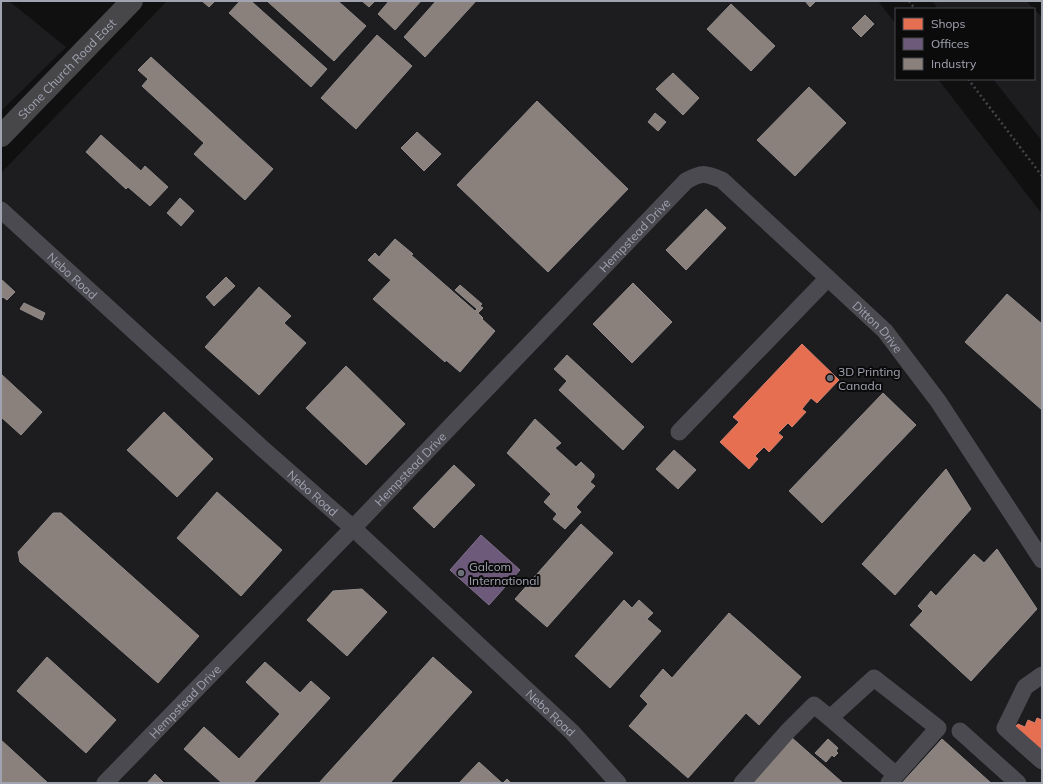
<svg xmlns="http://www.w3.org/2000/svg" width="1043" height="784" font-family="Mulish,sans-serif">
<rect width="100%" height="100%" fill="#101010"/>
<g fill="#1d1d1f">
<path d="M1 1H9L66 47 1 111Z"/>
<path d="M167 1H878L896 24V79H938L1042 214V783H1V173Z"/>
<path d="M932 1H1026L1042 17V141L993 79H1034V9H938Z"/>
</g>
<g fill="#e76f51" stroke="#d27f6e">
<path d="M802 344 839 380 817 403 811 398 802 409 806 412 792 427 788 423 778 433 783 437 769 452 764 447 755 456 758 459 749 469 720 442 739 422 733 417Z"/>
<path d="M1037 718 1042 720V756L1012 730 1018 724 1025 727 1028 720 1035 723Z"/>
</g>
<path fill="#6d597a" stroke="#7d6f8a" d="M481 535 520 570 489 605 450 570Z"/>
<g fill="#8a817c" stroke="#918b8c">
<path d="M202 1H215L209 7Z"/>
<path d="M240 1H251L327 69 311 87 229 13Z"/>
<path d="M267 1H338L366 26 334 61Z"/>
<path d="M362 1H375L369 7Z"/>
<path d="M389 1H421L395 30 378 14Z"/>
<path d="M436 1H476L425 57 404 37Z"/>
<path d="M805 1H816L810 7Z"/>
<path d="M731 4 775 46 751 71 707 29Z"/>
<path d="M865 15 874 24 861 37 852 28Z"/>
<path d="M377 35 412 66 356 129 321 98Z"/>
<path d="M151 57 273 169 245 200 194 154 204 143 142 86 148 79 138 70Z"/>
<path d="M673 73 699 98 683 115 656 89Z"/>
<path d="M809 87 846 123 795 176 757 140Z"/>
<path d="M537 101 628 189 548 272 457 185Z"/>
<path d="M655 113 666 122 658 131 648 122Z"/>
<path d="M417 132 441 154 424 171 401 148Z"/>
<path d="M101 135 141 171 145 166 168 187 150 206 128 187 126 189 86 152Z"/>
<path d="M180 198 194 211 181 226 167 213Z"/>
<path d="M706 209 726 228 686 270 666 250Z"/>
<path d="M395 239 413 254 411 255 475 311 477 309 455 290 460 285 482 304 480 306 483 308 478 313 483 318 482 319 495 331 460 372 446 360 445 362 373 299 391 280 368 260 375 253 379 257Z"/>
<path d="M226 277 235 286 214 306 206 297Z"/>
<path d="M1 279 15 292 7 300 3 297 1 299Z"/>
<path d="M633 283 672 322 632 363 593 324Z"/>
<path d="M259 287 291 316 284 323 306 343 259 395 205 347Z"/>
<path d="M1007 294 1042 324V410L965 342Z"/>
<path d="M24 303 45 313 42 320 20 309Z"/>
<path d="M567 355 644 427 623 450 559 390 567 381 554 369Z"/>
<path d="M346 366 405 424 366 465 306 408Z"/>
<path d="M1 374 42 412 21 435 1 417Z"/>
<path d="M883 393 916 425 822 523 789 491Z"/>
<path d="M164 412 213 459 177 497 127 450Z"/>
<path d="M535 419 561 443 555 448 576 467 581 462 594 474V477L590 482 595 486 576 507 581 512 565 529 553 519 557 514 544 502 551 494 507 453Z"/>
<path d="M674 450 696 470 678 489 656 469Z"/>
<path d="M454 465 475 485 434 528 413 508Z"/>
<path d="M946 469 971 509 895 595 862 564Z"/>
<path d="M217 492 282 550 241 596 177 538Z"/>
<path d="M53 513H61L199 636 158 683 20 562 18 552Z"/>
<path d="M581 524 613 553 547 627 515 599Z"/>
<path d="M997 549 1037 609 971 681 910 625 923 611 918 606 931 591 936 596 974 554 984 563Z"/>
<path d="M362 589 387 612 347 656 307 620 333 591Z"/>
<path d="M624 600 632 608 639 600 653 613 647 619 661 631 610 688 575 656Z"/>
<path d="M729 613 801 677 759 725 746 713 688 778 629 726 648 704 640 696 663 669 672 678Z"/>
<path d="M47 657 116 720 86 753 17 691Z"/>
<path d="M433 657 472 692 390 783H319Z"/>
<path d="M265 662 300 693 311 681 330 698 253 783H222L184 749 204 727 239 759 280 714 246 682Z"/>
<path d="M791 737 843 783H750Z"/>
<path d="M828 739 838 748 836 751 838 753 834 757 832 755 826 762 815 753Z"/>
<path d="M942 739 991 783H902Z"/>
<path d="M1 740 48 783H1Z"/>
<path d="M479 762 502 783H459Z"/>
<path d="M155 774 164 783H147Z"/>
<path d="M507 779 511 783H503Z"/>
</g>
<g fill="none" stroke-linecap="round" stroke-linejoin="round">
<g stroke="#46464a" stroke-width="2.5" stroke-dasharray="2 3" stroke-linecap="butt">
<path d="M909 1 915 9"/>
<path d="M968 79 1042 176"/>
</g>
<g stroke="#4a4a50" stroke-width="17">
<path id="s1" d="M1 210 263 449 353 528 572 732 618 783"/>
<path d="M679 432 828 278"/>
<path d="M1042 675 1025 687 1005 728 1042 761"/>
<path d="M830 718 896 775"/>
<path d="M960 731 1018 783"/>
<path id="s2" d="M105 783 353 528 686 181C702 172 705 173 722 180L885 331 938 401 1042 560"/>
<path d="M742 783 787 732 814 705 830 718 874 678 938 728 889 783"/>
</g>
<path stroke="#47474a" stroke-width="22" id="s3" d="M1 136 132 1"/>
</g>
<g fill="#6e7079" stroke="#0b0b0c" stroke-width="1.5">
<circle cx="830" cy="378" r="4"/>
<circle cx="461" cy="573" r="4"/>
</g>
<g text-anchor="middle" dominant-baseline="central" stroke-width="4" stroke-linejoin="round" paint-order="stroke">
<g font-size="12" fill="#a1a3b1" stroke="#0b0b0c">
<text stroke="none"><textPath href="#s3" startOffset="94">Stone Church Road East</textPath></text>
<text stroke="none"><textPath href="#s2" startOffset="762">Hempstead Drive</textPath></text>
<text stroke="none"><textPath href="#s1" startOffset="97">Nebo Road</textPath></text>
<text stroke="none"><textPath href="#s2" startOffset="1089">Ditton Drive</textPath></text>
<text stroke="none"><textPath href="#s2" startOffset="438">Hempstead Drive</textPath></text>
<text stroke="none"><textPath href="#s1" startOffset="421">Nebo Road</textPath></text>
<text stroke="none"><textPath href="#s2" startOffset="114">Hempstead Drive</textPath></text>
<text stroke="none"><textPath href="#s1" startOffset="745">Nebo Road</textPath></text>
</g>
<g font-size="12" fill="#a1a3b1" stroke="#0b0b0c" text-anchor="start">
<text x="838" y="371">3D Printing<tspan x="838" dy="14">Canada</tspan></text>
<text x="469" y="566">Galcom<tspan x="469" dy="14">International</tspan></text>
</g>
</g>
<rect width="1043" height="784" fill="none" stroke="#a1a3b1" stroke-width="4"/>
<rect x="895" y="8" width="140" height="72" fill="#0b0b0c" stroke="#47484e"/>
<rect x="903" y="18" width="20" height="12" fill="#e76f51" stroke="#47484e"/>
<text x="931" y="28" font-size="12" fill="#a1a3b1">Shops</text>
<rect x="903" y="38" width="20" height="12" fill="#6d597a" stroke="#47484e"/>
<text x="931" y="48" font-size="12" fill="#a1a3b1">Offices</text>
<rect x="903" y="58" width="20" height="12" fill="#8a817c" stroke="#47484e"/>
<text x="931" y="68" font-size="12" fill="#a1a3b1">Industry</text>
</svg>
